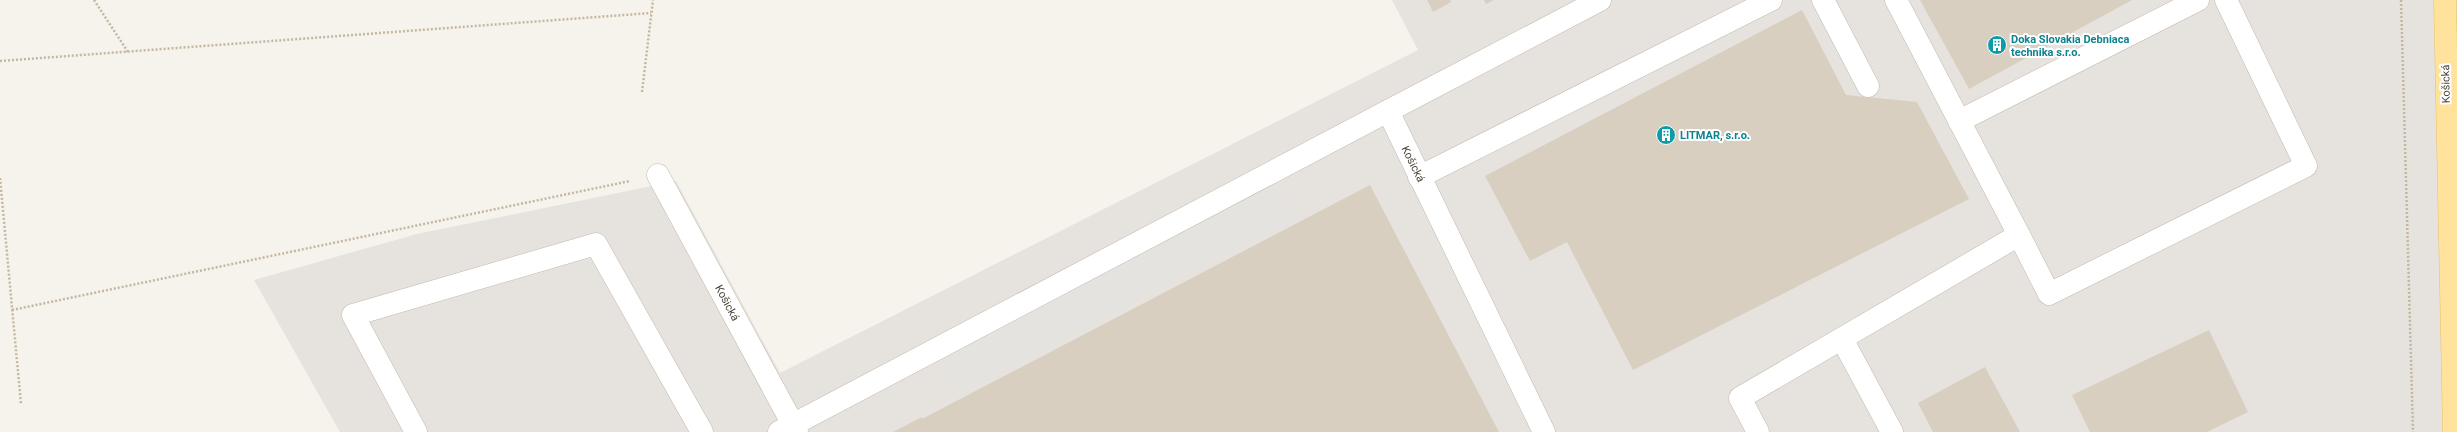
<svg xmlns="http://www.w3.org/2000/svg" width="2457" height="432" font-family="Roboto,sans-serif">
<rect width="100%" height="100%" fill="#f6f3ec"/>
<path fill="#e6e2dd" d="M1392 0H2457V432H340L254 280 417 234 676 181 780 373 1418 50Z"/>
<path fill="#e5e3e0" d="M1271 172 1293 218 959 393 936 350Z"/>
<g fill="#d8cfc1">
<path d="M1427 0H1450L1451 2 1433 12Z"/>
<path d="M1484 0H1494L1486 4Z"/>
<path d="M1920 0H2132L1969 89Z"/>
<path d="M1802 10 1846 95 1917 102 1969 199 1633 370 1567 242 1530 261 1485 176Z"/>
<path d="M1370 185 1499 432H893L922 417V419Z"/>
<path d="M2209 330 2248 412 2207 432H2090L2072 395Z"/>
<path d="M1985 367 2020 432H1933L1918 403Z"/>
</g>
<g fill="none" stroke-linecap="round" stroke-linejoin="round">
<g stroke="#c2bbae" stroke-width="23">
<g id="minor">
<path d="M1823 0 1868 86"/>
<path d="M1959 121 2198 0"/>
<path d="M658 175 797 432"/>
<path d="M1419 177 1771 0"/>
<path d="M2019 235 2049 294 2306 166 2226 0"/>
<path d="M1842 339 1892 432"/>
<path d="M416 432 353 315 596 244 702 432"/>
<path d="M779 432 1388 111"/>
<path d="M1544 432 1388 111 1600 0"/>
<path d="M1758 432 1740 398 2019 235 1896 0"/>
</g>
</g>
<g stroke="#e6c16a" stroke-width="23">
<path id="major" d="M2445 0 2454 432"/>
</g>
<g stroke="#c4b79f" stroke-width="2.5" stroke-dasharray="2 2" stroke-linecap="butt">
<path d="M94 0 128 52"/>
<path d="M2401 0 2413 432"/>
<path d="M0 61 651 13"/>
<path d="M642 92 653 0"/>
<path d="M0 178 21 404"/>
<path d="M12 310 630 181"/>
</g>
<use href="#minor" stroke="#fff" stroke-width="22"/>
<use href="#major" stroke="#ffe39c" stroke-width="22"/>
</g>
<defs>
<g id="building-disc" transform="scale(1)"><circle r="9.5" fill="#0f9aa8" stroke="#fff"/><path d="M-4-6H4V6H1V3H-1V6H-4ZM-2.5-4.3h1.7v1.8h-1.7ZM.8-4.3h1.7v1.8H.8ZM-2.5-1h1.7V.8h-1.7ZM.8-1h1.7V.8H.8Z" fill="#fff"/></g>
</defs>
<g fill-rule="evenodd">
<use href="#building-disc" x="1997" y="45"/>
<use href="#building-disc" x="1666" y="135"/>
</g>
<g text-anchor="middle" dominant-baseline="central" stroke-width="4" stroke-linejoin="round" paint-order="stroke">
<g font-size="11" font-weight="bold" fill="#0d838f" stroke="#fff" text-anchor="start">
<text x="2011" y="39">Doka Slovakia Debniaca<tspan x="2011" dy="13">technika s.r.o.</tspan></text>
<text x="1680" y="135">LITMAR, s.r.o.</text>
</g>
<g font-size="11" fill="#4b4439" stroke="#fff">
<text transform="translate(2446 84) rotate(-91)">Košická</text>
<text transform="translate(1413 164) rotate(64)">Košická</text>
<text transform="translate(727 303) rotate(62)">Košická</text>
</g>
</g>
</svg>
